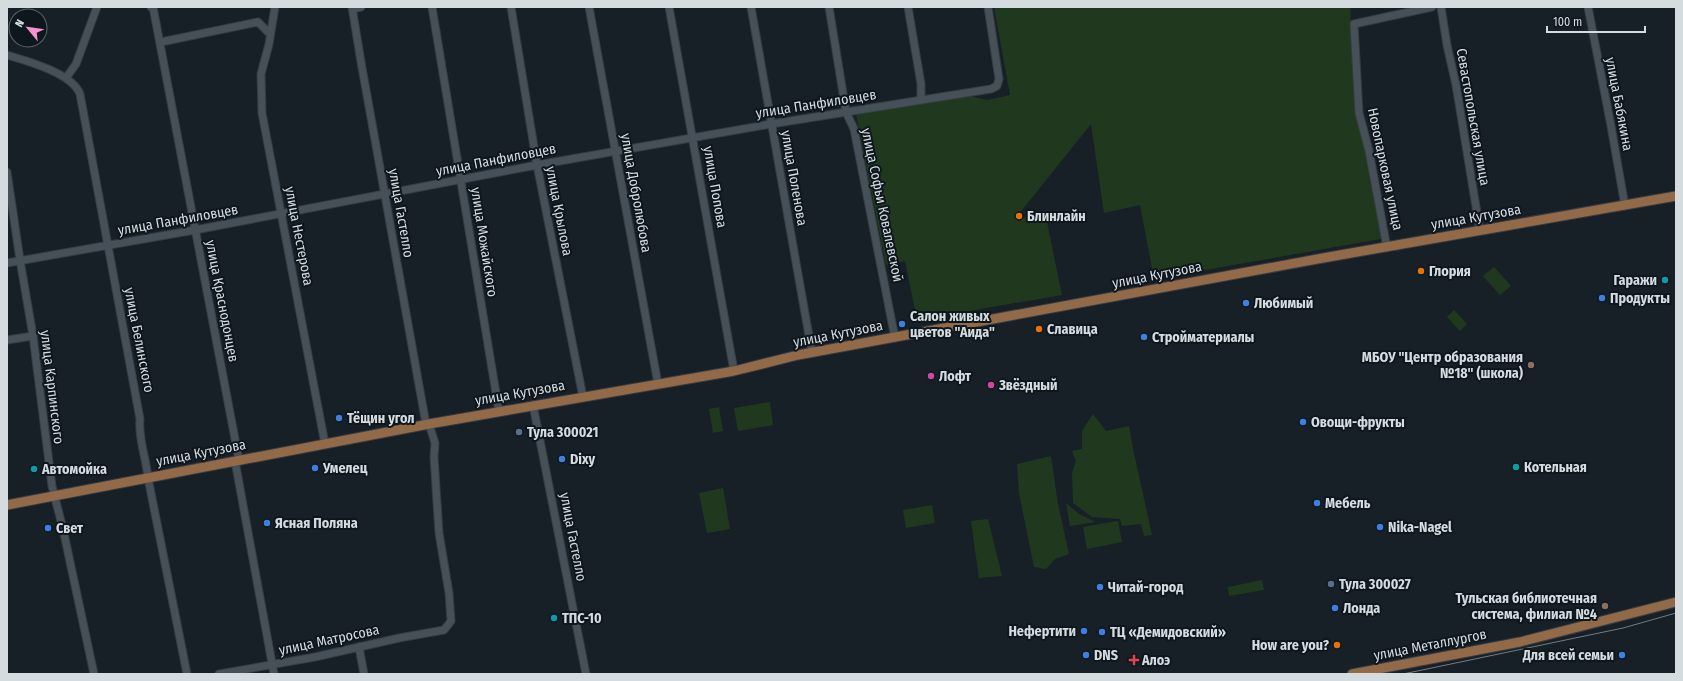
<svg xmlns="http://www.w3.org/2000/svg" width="1683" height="681" font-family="'Fira Sans Condensed',sans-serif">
<rect width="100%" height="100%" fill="#172027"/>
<g fill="#20391e">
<path d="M994 7H1351L1350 24 1356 116 1366 149 1381 239 1154 279 1140 205 1104 213 1091 124 1019 214 1021 217 1047 222 1062 295 917 320 905 261 886 265 856 114 970 96 987 100 1010 95Z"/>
<path d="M1494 267 1511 286 1500 295 1483 276Z"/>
<path d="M1454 310 1467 324 1460 331 1447 317Z"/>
<path d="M770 402 773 425 738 431 734 408Z"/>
<path d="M719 407 723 431 713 433 709 409Z"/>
<path d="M1093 414 1106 431 1129 426 1133 449 1152 535 1144 536 1141 524 1122 526 1120 519 1092 517 1073 503 1072 473 1076 461 1072 451 1082 449V431Z"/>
<path d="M1051 456 1058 504 1069 554 1055 559 1046 569 1034 567 1019 493 1017 464Z"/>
<path d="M723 488 730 529 707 533 699 493Z"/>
<path d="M1066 503 1079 514 1095 522 1070 526Z"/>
<path d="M932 505 935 523 906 528 903 510Z"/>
<path d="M988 519 1002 576 979 578 971 521Z"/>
<path d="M1118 521 1122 542 1087 549 1083 527Z"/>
<path d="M1262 580 1264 590 1229 596 1228 587Z"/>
</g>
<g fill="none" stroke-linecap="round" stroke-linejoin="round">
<g stroke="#353c42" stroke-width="9">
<g id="minor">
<path d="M151 7H153L239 460"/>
<path d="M275 7 269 44 261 74 262 113 325 444"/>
<path d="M352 7 361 62 426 424"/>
<path d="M432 7 499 411"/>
<path d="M511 7 537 165 583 397"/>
<path d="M589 7 658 384"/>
<path d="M669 7 734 371"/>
<path d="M751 7 812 353"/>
<path d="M829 7 846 112 854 129 895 338"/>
<path d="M908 7 921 84V100"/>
<path d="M1441 7 1447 45 1456 85 1480 231"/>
<path d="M1588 7 1611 126 1625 206"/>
<path d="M353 9 361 7"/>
<path d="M161 42 258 22 270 34"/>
<path d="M7 55C27 61 72 73 80 94L140 419C138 439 146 457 148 478L187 674"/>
<path d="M66 78 76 64 97 7"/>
<path d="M7 172 20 260 33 336 52 486 63 529 94 674"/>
<path d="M1387 248 1369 151 1359 113 1354 24 1432 7"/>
<path d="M7 263 195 230 537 165 771 124 991 89 997 86 999 79 988 7"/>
<path d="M7 340 33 336"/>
<path d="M533 405 586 674"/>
<path d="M235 461 274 674"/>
<path d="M359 647 364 674"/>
<path d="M219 674 315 657 399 638 444 630 451 621 449 593 439 533 434 457 435 443 429 424"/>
</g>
</g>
<g stroke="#353c42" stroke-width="11">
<g id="major">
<path d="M7 505 429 424 734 371 798 355 1323 258 1676 196"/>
<path d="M1352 674 1520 642 1676 602"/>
</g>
</g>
<use href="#minor" stroke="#465058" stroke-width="7"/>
<use href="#major" stroke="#926a48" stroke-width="9"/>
<path stroke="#747c81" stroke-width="1" d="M1403 674 1623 628 1676 613"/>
</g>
<g fill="#e8710a" stroke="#0e171e" stroke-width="1.5">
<circle cx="1019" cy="216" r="4"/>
<circle cx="1421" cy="271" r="4"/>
<circle cx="1039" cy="329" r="4"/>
<circle cx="1337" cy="645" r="4"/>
</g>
<g fill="#0f9aa8" stroke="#0e171e" stroke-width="1.5">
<circle cx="1665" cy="280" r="4"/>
<circle cx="1516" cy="467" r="4"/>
<circle cx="34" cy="469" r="4"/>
<circle cx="554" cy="618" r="4"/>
</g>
<g fill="#3f7fe0" stroke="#0e171e" stroke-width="1.5">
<circle cx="1602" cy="298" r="4"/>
<circle cx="1246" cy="303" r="4"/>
<circle cx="902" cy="324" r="4"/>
<circle cx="1144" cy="337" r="4"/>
<circle cx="339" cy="418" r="4"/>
<circle cx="1303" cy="422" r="4"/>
<circle cx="562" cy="459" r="4"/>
<circle cx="315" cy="468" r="4"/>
<circle cx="1317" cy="503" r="4"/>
<circle cx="267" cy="523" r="4"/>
<circle cx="1380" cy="527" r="4"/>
<circle cx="48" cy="528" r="4"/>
<circle cx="1100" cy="587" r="4"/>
<circle cx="1335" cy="608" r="4"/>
<circle cx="1084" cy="631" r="4"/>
<circle cx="1102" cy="632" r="4"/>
<circle cx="1086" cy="655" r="4"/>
<circle cx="1622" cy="655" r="4"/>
</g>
<g fill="#8d6e63" stroke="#0e171e" stroke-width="1.5">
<circle cx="1531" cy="365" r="4"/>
<circle cx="1605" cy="606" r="4"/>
</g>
<g fill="#d1479c" stroke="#0e171e" stroke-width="1.5">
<circle cx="931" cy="376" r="4"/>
<circle cx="991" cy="385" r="4"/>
</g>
<g fill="#5c6f8a" stroke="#0e171e" stroke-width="1.5">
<circle cx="519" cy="432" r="4"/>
<circle cx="1331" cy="584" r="4"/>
</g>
<path fill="#e0444e" stroke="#0e171e" stroke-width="1.5" d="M1132 654h4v4h4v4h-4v4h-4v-4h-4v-4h4z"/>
<g text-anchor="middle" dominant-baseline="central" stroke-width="4" stroke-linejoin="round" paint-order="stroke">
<g font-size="14" fill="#d5dce0" stroke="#0e171e">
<text transform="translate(816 104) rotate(-9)">улица Панфиловцев</text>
<text transform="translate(1619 104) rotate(79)">улица Бабякина</text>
<text transform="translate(1473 117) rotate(80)">Севастопольская улица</text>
<text transform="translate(496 160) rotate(-11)">улица Панфиловцев</text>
<text transform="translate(1385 169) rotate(78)">Новопарковая улица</text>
<text transform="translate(794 178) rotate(80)">улица Поленова</text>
<text transform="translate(715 187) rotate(80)">улица Попова</text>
<text transform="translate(636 193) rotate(80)">улица Добролюбова</text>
<text transform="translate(882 205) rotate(78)">улица Софьи Ковалевской</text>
<text transform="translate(559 211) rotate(79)">улица Крылова</text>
<text transform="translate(401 213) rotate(80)">улица Гастелло</text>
<text transform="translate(1476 217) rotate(-10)">улица Кутузова</text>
<text transform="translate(178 220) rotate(-10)">улица Панфиловцев</text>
<text transform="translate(299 236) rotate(79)">улица Нестерова</text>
<text transform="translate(484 242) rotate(81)">улица Можайского</text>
<text transform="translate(1157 275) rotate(-11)">улица Кутузова</text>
<text transform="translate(222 301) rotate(79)">улица Краснодонцев</text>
<text transform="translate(838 334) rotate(-11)">улица Кутузова</text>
<text transform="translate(139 340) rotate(79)">улица Белинского</text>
<text transform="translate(52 387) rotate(83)">улица Карпинского</text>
<text transform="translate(520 393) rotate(-10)">улица Кутузова</text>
<text transform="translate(201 453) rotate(-11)">улица Кутузова</text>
<text transform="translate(573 537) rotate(79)">улица Гастелло</text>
<text transform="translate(329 640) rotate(-12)">улица Матросова</text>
<text transform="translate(1430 645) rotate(-11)">улица Металлургов</text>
</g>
<g font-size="14" font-weight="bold" fill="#d5dce0" stroke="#0e171e" text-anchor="start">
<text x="1027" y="216">Блинлайн</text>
<text x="1429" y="271">Глория</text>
<text x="1657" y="280" text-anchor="end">Гаражи</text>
<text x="1610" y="298">Продукты</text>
<text x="1254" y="303">Любимый</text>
<text x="910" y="316">Салон живых<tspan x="910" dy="16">цветов "Аида"</tspan></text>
<text x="1047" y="329">Славица</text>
<text x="1152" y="337">Стройматериалы</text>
<text x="1523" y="357" text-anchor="end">МБОУ "Центр образования<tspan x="1523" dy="16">№18" (школа)</tspan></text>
<text x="939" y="376">Лофт</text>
<text x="999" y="385">Звёздный</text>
<text x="347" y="418">Тёщин угол</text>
<text x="1311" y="422">Овощи-фрукты</text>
<text x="527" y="432">Тула 300021</text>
<text x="570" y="459">Dixy</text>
<text x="1524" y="467">Котельная</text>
<text x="323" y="468">Умелец</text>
<text x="42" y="469">Автомойка</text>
<text x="1325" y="503">Мебель</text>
<text x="275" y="523">Ясная Поляна</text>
<text x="1388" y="527">Nika-Nagel</text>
<text x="56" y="528">Свет</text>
<text x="1339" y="584">Тула 300027</text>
<text x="1108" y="587">Читай-город</text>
<text x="1597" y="598" text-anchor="end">Тульская библиотечная<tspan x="1597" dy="16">система, филиал №4</tspan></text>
<text x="1343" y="608">Лонда</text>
<text x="562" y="618">ТПС-10</text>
<text x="1076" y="631" text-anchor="end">Нефертити</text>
<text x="1110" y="632">ТЦ «Демидовский»</text>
<text x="1329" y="645" text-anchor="end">How are you?</text>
<text x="1094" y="655">DNS</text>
<text x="1614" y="655" text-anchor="end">Для всей семьи</text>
<text x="1142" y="660">Алоэ</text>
</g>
</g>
<rect width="1683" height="681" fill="none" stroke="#d5dce0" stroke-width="16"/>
<g transform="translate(28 28) rotate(299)"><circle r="19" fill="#0e171e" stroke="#5e666c"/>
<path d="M0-3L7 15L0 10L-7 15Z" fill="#f790cd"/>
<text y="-6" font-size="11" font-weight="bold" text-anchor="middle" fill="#d5dce0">N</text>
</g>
<path d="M1547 26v6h98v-6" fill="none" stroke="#d5dce0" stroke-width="2"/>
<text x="1553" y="26" font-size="12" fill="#d5dce0" stroke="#0e171e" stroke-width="3" paint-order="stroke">100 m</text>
</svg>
